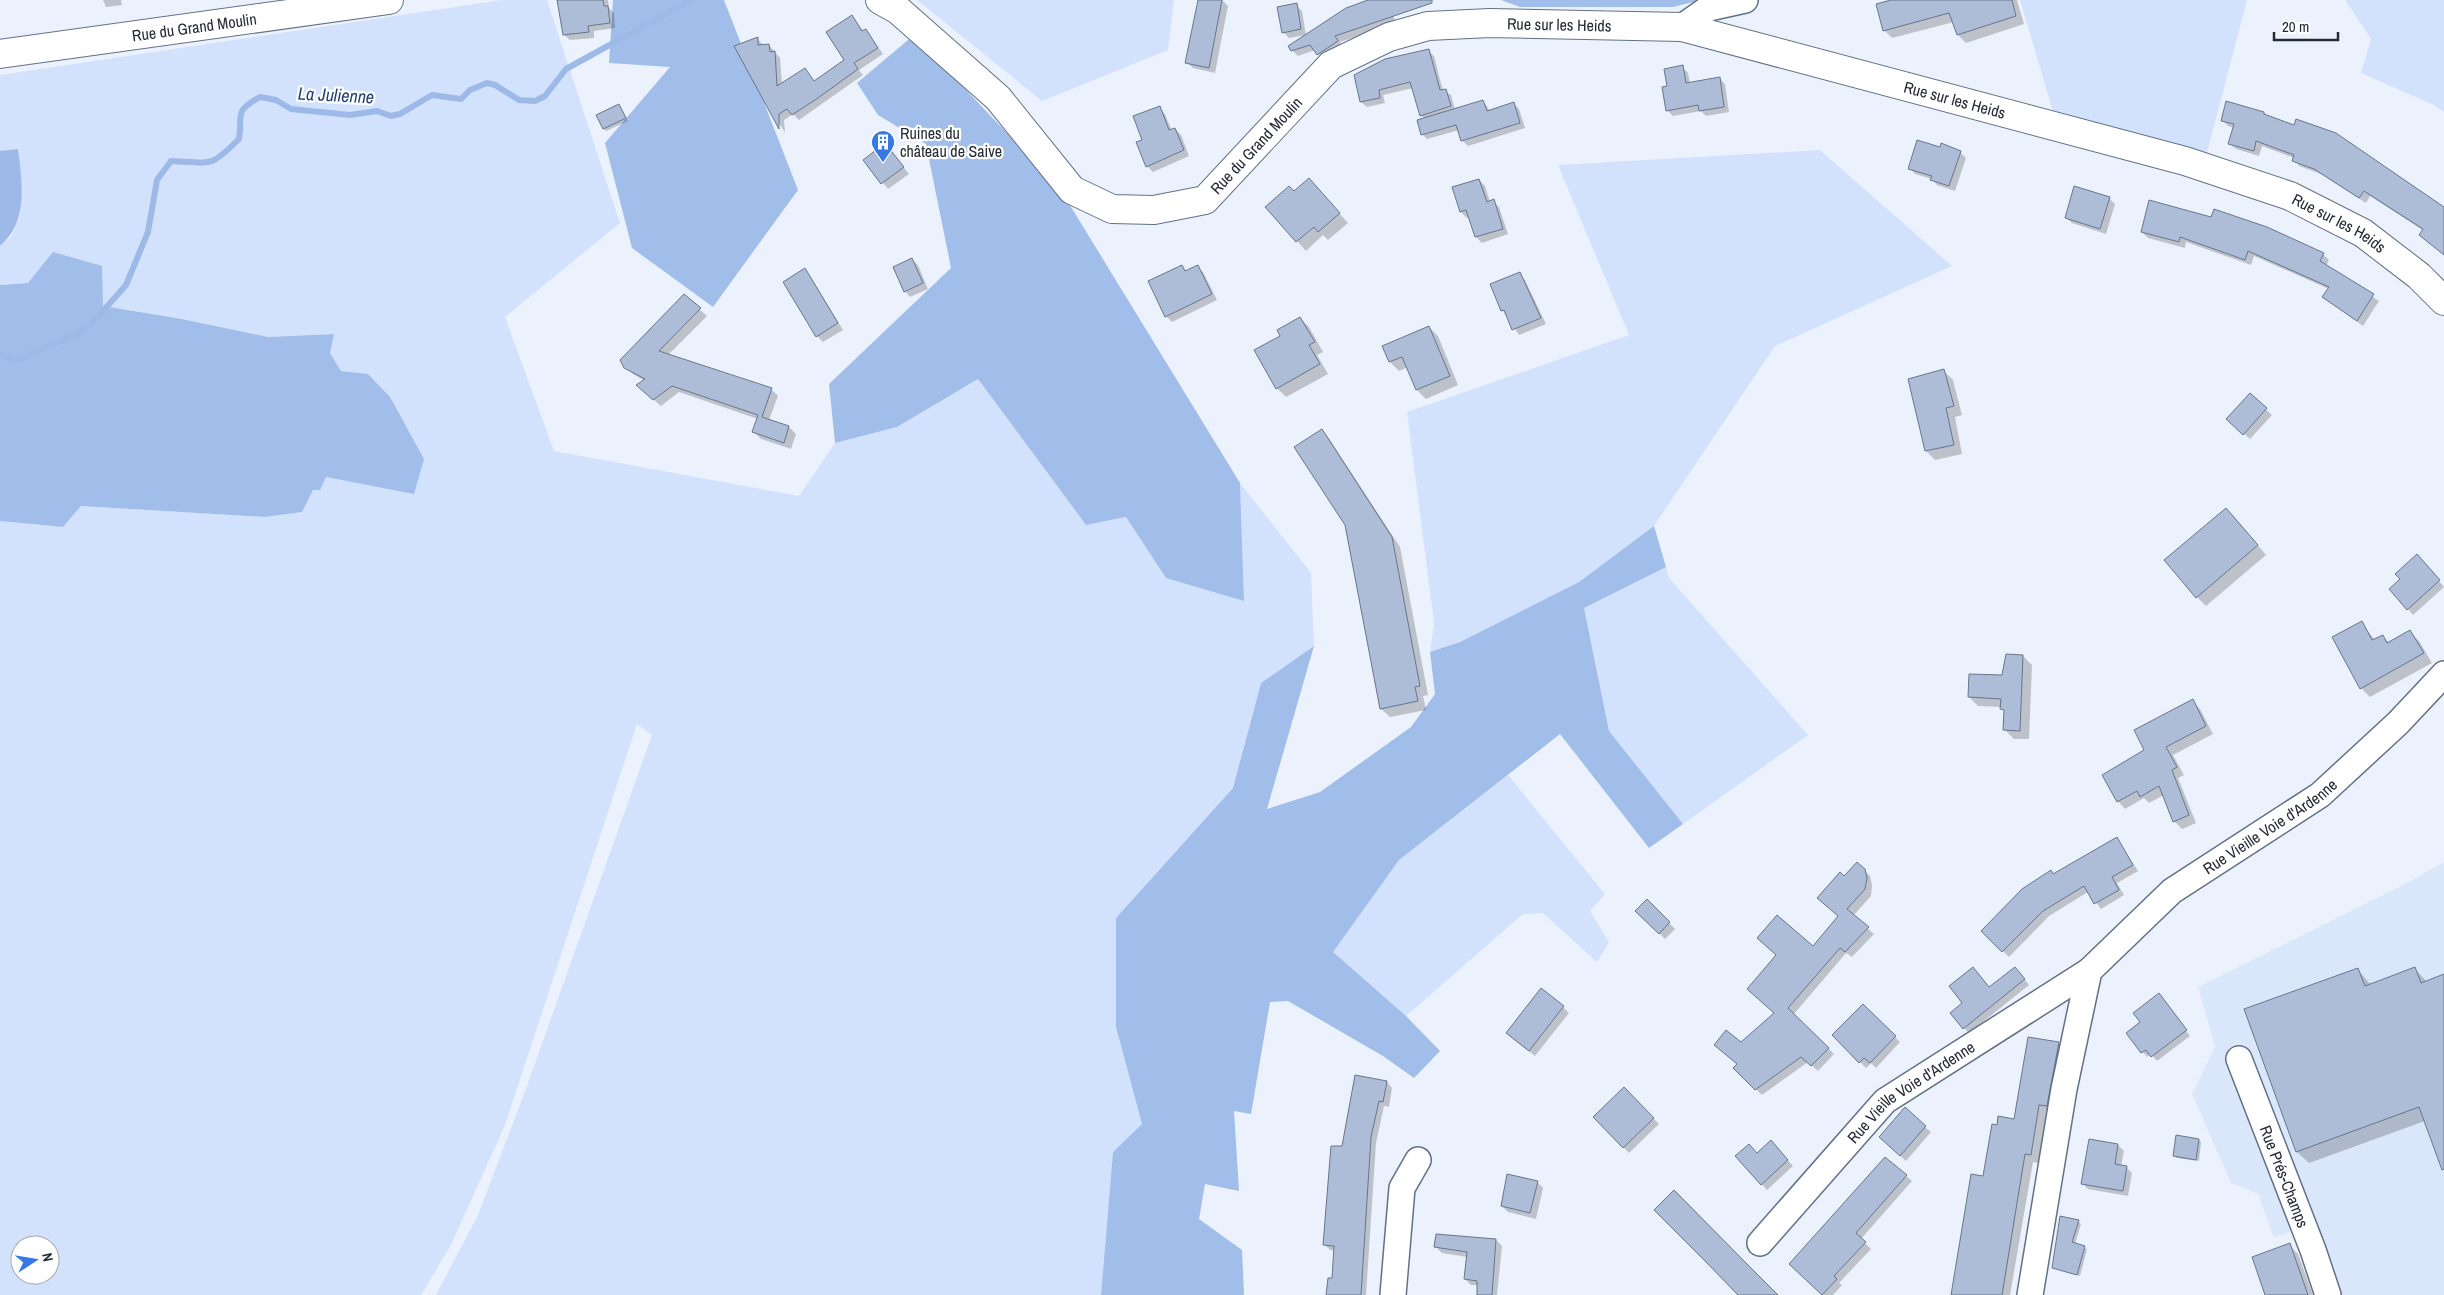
<svg xmlns="http://www.w3.org/2000/svg" width="2444" height="1295" font-family="'Archivo Narrow',sans-serif">
<rect width="100%" height="100%" fill="#ecf2fd"/>
<path fill="#dae7fb" d="M2444 862V1295H2317L2293 1231 2274 1238 2258 1194 2231 1183 2192 1094 2215 1047 2198 987 2405 884Z"/>
<g fill="#d2e2fd" fill-rule="evenodd">
<path d="M502 0H547L620 223 505 317 554 451 799 496 835 443 897 427 978 379 1086 525 1126 517 1166 578 1244 600 1240 483 1311 573 1314 646 1261 683 1233 788 1116 918V1027L1142 1124 1113 1152 1101 1295H436L478 1215 523 1097 652 735 637 724 505 1125 451 1245 421 1295H0V521L63 527 81 506 265 517 302 512 313 489 326 477 413 493 368 374 341 371 330 353 333 334 268 337 182 319 103 306 28 283 0 285V246L11 237 20 215 22 185 0 151V75ZM20 1245H50V1275H20Z"/>
<path d="M917 0H1174L1168 50 1042 101Z"/>
<path d="M2020 0H2247L2206 157 2054 115Z"/>
<path d="M2345 0H2444V112L2434 105 2361 73 2371 39Z"/>
<path d="M1820 150 1952 266 1775 346 1654 526 1579 582 1460 642 1430 652 1434 623 1407 412 1629 335 1558 165Z"/>
<path d="M1666 567 1669 578 1808 735 1683 824 1609 731 1584 608Z"/>
<path d="M1508 775 1605 894 1590 911 1609 942 1597 962 1543 913 1523 914 1406 1016 1332 952 1399 860Z"/>
</g>
<g fill="#a1bdea">
<path d="M613 0H724L798 190 713 307 632 248 605 143 670 67 609 63Z"/>
<path d="M1501 0H1701L1673 7H1520Z"/>
<path d="M914 35 1060 189 1240 483 1244 601 1166 578 1126 517 1086 525 978 379 897 427 835 443 829 384 951 268 926 144 878 115 857 83Z"/>
<path d="M53 252 102 266 103 306 182 319 268 337 334 334 330 353 341 371 368 374 390 397 424 459 414 494 326 477 320 490H313L302 512 265 517 81 506 63 527 0 521V285L28 283Z"/>
<path d="M1654 526 1666 567 1584 608 1609 731 1683 824 1649 848 1560 734 1399 860 1333 952 1406 1016 1440 1051 1414 1078 1383 1056 1288 1001 1270 1002 1251 1114 1234 1111 1239 1191 1205 1184 1199 1219 1242 1250 1244 1295H1101L1113 1152 1142 1124 1116 1027V918L1233 788 1261 683 1314 646 1267 809 1320 792 1411 727 1435 694 1430 652 1460 642 1579 582Z"/>
</g>
<path fill="#9db9e7" d="M18 149C22 182 29 222 0 246V151Z"/>
<g fill="#0003">
<path d="M103 0H121L122 5 106 7Z"/>
<path d="M558 0H608L609 8 614 13 615 28 594 31V38L570 40 564 35Z"/>
<path d="M1199 0H1222L1228 6 1215 73 1193 68 1187 62Z"/>
<path d="M1371 0H1387L1396 23 1340 42 1343 47 1324 60 1315 50 1298 56 1292 50Z"/>
<path d="M1899 0H2017L2024 24 1966 43 1958 35 1954 22 1892 38 1884 30Z"/>
<path d="M1296 5 1302 11 1306 35 1289 38 1283 32Z"/>
<path d="M852 16 864 32 866 31 871 37 883 54 859 70 863 75 799 120 793 114 784 120 785 133 736 47 757 38 763 45H769L780 58 782 85 805 70 815 82 846 61Z"/>
<path d="M1428 51 1434 56 1443 91 1451 95 1455 110 1483 101 1490 111 1514 104 1519 109 1525 128 1468 146 1462 140 1459 130 1427 139 1422 134 1425 119 1421 115 1413 88 1383 95 1385 103 1367 107 1361 102Z"/>
<path d="M1682 67 1688 73 1690 83 1719 78 1725 84 1729 112 1706 116 1701 111 1673 116 1667 110 1669 87Z"/>
<path d="M619 105 628 121 606 131 604 129Z"/>
<path d="M1159 108 1165 114 1172 131 1175 129 1181 135 1189 156 1153 172 1147 166 1144 140Z"/>
<path d="M2264 113 2268 117 2444 207V255L2424 231 2370 196 2366 203 2321 174 2299 166 2294 158 2262 146 2259 156 2236 149 2230 144 2234 128 2228 126 2222 120Z"/>
<path d="M885 144 909 174 888 189 865 160Z"/>
<path d="M1941 148 1960 152 1966 158 1955 191 1937 185 1932 179 1915 174 1910 168Z"/>
<path d="M1479 180 1485 186 1490 202 1493 201 1499 207 1508 234 1482 243 1476 237 1470 217 1467 218 1461 212 1454 188Z"/>
<path d="M1318 189 1348 223 1328 240 1323 235 1306 251 1267 207Z"/>
<path d="M2109 198 2115 204 2106 234 2072 223 2066 217Z"/>
<path d="M2142 232 2323 254 2329 260 2326 266 2379 301 2363 326 2323 297 2329 289 2254 256 2251 265 2186 242 2185 248 2148 238Z"/>
<path d="M912 260 918 265 928 289 910 297 905 291Z"/>
<path d="M1182 266 1187 272 1197 267 1203 272 1217 300 1172 322 1166 316Z"/>
<path d="M805 270 810 276 843 330 823 342 817 336Z"/>
<path d="M1519 274 1525 280 1546 324 1519 335 1503 311 1492 285Z"/>
<path d="M684 296 707 316 668 355 771 389 778 396 769 420 789 427 796 434 791 449 761 439 754 432 758 419 679 392 661 406 645 392V381L633 374 625 367Z"/>
<path d="M1300 318 1309 327 1323 352 1317 355 1328 374 1286 397 1277 388 1282 336Z"/>
<path d="M1429 327 1438 336 1458 385 1426 399 1417 390 1408 367 1399 371 1390 362 1384 347Z"/>
<path d="M1944 371 1953 380 1962 415 1955 417 1962 454 1935 460 1926 451 1909 380Z"/>
<path d="M2250 395 2272 415 2250 439 2228 419Z"/>
<path d="M1322 431 1330 440 1400 547 1428 695 1423 696 1426 710 1390 717 1381 709 1346 525Z"/>
<path d="M2235 518 2266 555 2206 606 2197 597Z"/>
<path d="M2422 561 2444 587 2413 615 2408 609 2402 579Z"/>
<path d="M2361 622 2375 640 2383 636 2390 644 2410 632 2419 641 2432 663 2370 697 2361 688 2334 638Z"/>
<path d="M2023 656 2032 665 2029 739H2014L2005 730V713L2002 707 1978 706 1969 697 2003 676Z"/>
<path d="M2192 701 2200 709 2213 734 2173 755 2184 775 2178 778 2196 823 2182 829 2174 821 2164 795 2149 803 2144 798 2125 809 2118 801Z"/>
<path d="M2117 838 2138 871 2117 883 2124 895 2101 909 2088 892 2049 916 2009 957 1983 931 2054 875Z"/>
<path d="M1864 870 1870 876 1872 885 1871 896 1853 916 1874 934 1852 957 1846 953 1794 1014 1834 1054 1818 1071 1808 1062 1762 1095 1735 1068 1738 1065 1741 1044 1775 1013 1813 948 1839 917 1844 878Z"/>
<path d="M1647 901 1675 929 1665 939 1637 911Z"/>
<path d="M2415 969 2427 982 2444 976V1171L2425 1121 2309 1163 2297 1152 2245 1010 2358 970 2371 985Z"/>
<path d="M2020 973 2029 985 1969 1033 1964 1028 1989 989Z"/>
<path d="M2163 999 2190 1036 2157 1061 2151 1054 2147 1057 2128 1033 2142 1023Z"/>
<path d="M1863 1006 1900 1042 1876 1068 1871 1063 1866 1068 1833 1035Z"/>
<path d="M1563 1007 1569 1013 1535 1056 1513 1039Z"/>
<path d="M2059 1044 2067 1052 2054 1113 2047 1112 2039 1163 2033 1162 2010 1295H1952L1998 1126 2015 1120Z"/>
<path d="M1387 1082 1392 1088 1389 1107 1384 1106 1376 1143 1366 1295H1327L1333 1279 1335 1251 1330 1250 1324 1244 1343 1148Z"/>
<path d="M1624 1089 1659 1124 1629 1153 1595 1117Z"/>
<path d="M1925 1127 1931 1132 1906 1161 1886 1143Z"/>
<path d="M2199 1140 2201 1142 2199 1161 2177 1158 2174 1156Z"/>
<path d="M2118 1145 2124 1151 2121 1166 2126 1167 2132 1173 2128 1196 2088 1189 2082 1183Z"/>
<path d="M1776 1147 1793 1166 1767 1190 1736 1156 1757 1154Z"/>
<path d="M1906 1176 1912 1181 1861 1239 1871 1249 1839 1283 1842 1285 1833 1295H1824L1796 1270Z"/>
<path d="M1537 1182 1543 1188 1536 1219 1508 1212 1502 1206Z"/>
<path d="M2078 1221 2081 1224 2075 1244 2087 1249 2080 1276 2053 1267Z"/>
<path d="M1496 1240 1502 1246 1497 1295H1478V1285H1471L1465 1279 1467 1257 1442 1253 1436 1247Z"/>
<path d="M2289 1245 2298 1254 2313 1295H2266Z"/>
</g>
<g fill="none" stroke-linecap="round" stroke-linejoin="round">
<path stroke="#9db9e7" stroke-width="6" d="M0 355 18 360 87 329 126 285 148 232 157 180 171 161C211 162 208 170 239 139 243 114 233 112 260 97L276 100 291 109 350 115 377 111 391 116 400 114 432 95 461 99 470 90 487 83 495 85 519 100 535 101 545 96 566 69 691 0"/>
</g>
<g fill="#adbdd7" stroke="#67768d">
<path d="M557 0H603L604 6H608L610 23 588 26 589 32 563 35Z"/>
<path d="M1198 0H1222L1209 68 1185 63Z"/>
<path d="M1368 0H1432V3L1335 36 1338 41 1317 55 1310 45 1291 51 1288 46 1346 8Z"/>
<path d="M1891 0H2012L2016 16 1957 35 1949 13 1883 31 1876 4Z"/>
<path d="M1297 3 1301 29 1282 33 1277 7Z"/>
<path d="M852 15 862 31 866 29 878 48 854 63 858 69 818 98 792 115 787 109 779 114V129L734 46 758 37V45L769 44 770 52 775 51 777 86 805 68 814 81 844 60 826 32Z"/>
<path d="M1429 49 1440 90 1446 89 1451 106 1420 116 1410 82 1379 90 1380 98 1360 102 1354 75 1385 59Z"/>
<path d="M1683 65 1686 83 1720 77 1724 107 1699 111 1698 105 1666 111 1662 87 1667 86 1664 69Z"/>
<path d="M1483 100 1487 111 1514 102 1520 123 1461 141 1456 125 1421 135 1417 120Z"/>
<path d="M2226 101 2264 112V114L2294 125 2296 119 2336 133 2444 207V255L2419 235 2423 229 2364 191 2359 198 2314 169 2292 161 2294 155 2256 141 2254 151 2228 144 2234 124 2221 121Z"/>
<path d="M619 104 626 118 603 129 596 115Z"/>
<path d="M1160 106 1169 130 1175 128 1184 150 1146 167 1136 142 1142 140 1133 116Z"/>
<path d="M1917 140 1940 147 1941 143 1961 151 1949 186 1930 180 1932 176 1908 169Z"/>
<path d="M885 143 904 167 881 184 863 160Z"/>
<path d="M1309 178 1340 213 1318 232 1314 227 1296 242 1265 207 1289 186 1294 191Z"/>
<path d="M1479 179 1487 202 1494 199 1503 229 1475 237 1466 210 1460 212 1452 187Z"/>
<path d="M2074 186 2110 197 2100 229 2065 218Z"/>
<path d="M2149 200 2211 217 2214 209 2267 227 2324 253 2320 261 2374 294 2357 321 2322 297 2329 287 2248 251 2245 260 2180 237 2179 242 2141 232Z"/>
<path d="M912 258 923 283 904 292 893 267Z"/>
<path d="M1182 265 1185 271 1198 265 1212 294 1165 317 1148 281Z"/>
<path d="M805 268 838 323 816 337 783 282Z"/>
<path d="M1520 272 1541 318 1512 330 1504 310 1501 311 1490 284Z"/>
<path d="M684 294 701 308 659 351 772 388 762 417 789 426 784 443 752 432 758 415 672 386 653 400 636 385 645 379 624 368 620 360Z"/>
<path d="M1300 317 1315 342 1309 345 1320 364 1276 389 1254 350 1280 336 1277 330Z"/>
<path d="M1429 326 1450 376 1416 390 1402 357 1389 362 1382 346Z"/>
<path d="M1944 369 1954 406 1946 408 1954 445 1925 451 1908 379Z"/>
<path d="M2250 393 2267 408 2243 435 2226 419Z"/>
<path d="M1322 429 1392 537 1420 686 1415 687 1418 701 1380 709 1345 525 1294 447Z"/>
<path d="M2226 508 2258 545 2196 598 2164 560Z"/>
<path d="M2417 554 2440 580 2407 610 2389 589 2400 579 2395 574Z"/>
<path d="M2362 621 2372 640 2383 635 2387 643 2410 630 2424 653 2360 689 2332 637Z"/>
<path d="M2006 654 2023 655 2020 731 2003 730 2004 710 2000 709 2001 699 1968 697 1969 674 2002 675Z"/>
<path d="M2193 699 2206 726 2166 747 2177 767 2172 770 2189 815 2173 822 2159 786 2140 797 2137 791 2117 802 2102 775 2144 750 2134 730Z"/>
<path d="M2117 837 2133 865 2112 877 2119 890 2094 904 2084 886 2043 911 2002 952 1981 931 2022 889 2051 870 2053 874Z"/>
<path d="M1857 862 1865 869 1867 878 1865 889 1847 909 1869 927 1845 952 1840 948 1788 1008 1829 1048 1811 1066 1801 1057 1755 1090 1733 1068 1737 1064 1714 1045 1726 1030 1741 1042 1774 1013 1747 989 1776 955 1757 938 1777 915 1813 946 1838 916 1817 898 1840 872 1844 876Z"/>
<path d="M1647 899 1670 922 1659 934 1635 911Z"/>
<path d="M1973 967 1989 987 2015 967 2025 979 1963 1029 1950 1013 1962 1003 1949 986Z"/>
<path d="M2415 967 2421 983 2444 974V1169L2442 1170 2419 1107 2296 1152 2244 1009 2358 968 2365 986Z"/>
<path d="M1541 988 1564 1006 1529 1051 1506 1033Z"/>
<path d="M2159 993 2187 1030 2151 1057 2146 1050 2141 1053 2126 1033 2140 1022 2133 1013Z"/>
<path d="M1863 1004 1896 1036 1870 1063 1864 1058 1859 1063 1832 1035Z"/>
<path d="M2028 1037 2059 1042 2047 1106 2039 1105 2031 1155 2025 1154 2002 1295H1951L1971 1174 1983 1176 1992 1124 1997 1125 1998 1116 2014 1119Z"/>
<path d="M1355 1075 1387 1081 1383 1102 1379 1101 1371 1137 1361 1295H1326L1328 1278H1332L1334 1246 1323 1245 1331 1146H1342Z"/>
<path d="M1624 1087 1654 1118 1623 1148 1593 1117Z"/>
<path d="M1905 1107 1926 1126 1900 1156 1879 1137Z"/>
<path d="M2176 1135 2199 1139 2196 1160 2173 1156Z"/>
<path d="M2089 1139 2118 1144 2115 1164 2127 1166 2123 1191 2081 1184Z"/>
<path d="M1771 1140 1788 1160 1761 1185 1735 1156 1749 1144 1757 1153Z"/>
<path d="M1885 1157 1907 1175 1856 1233 1866 1242 1834 1276 1837 1279 1822 1295 1789 1264Z"/>
<path d="M1507 1174 1538 1181 1530 1213 1501 1206Z"/>
<path d="M1674 1190 1752 1269 1778 1295H1738L1704 1260 1654 1210Z"/>
<path d="M2060 1216 2079 1220 2072 1242 2085 1246 2077 1275 2052 1268Z"/>
<path d="M1436 1234 1496 1239 1492 1295H1477V1281L1464 1279 1467 1252 1434 1247Z"/>
<path d="M2290 1243 2308 1295H2265L2252 1257Z"/>
</g>
<g fill="none" stroke-linecap="round" stroke-linejoin="round">
<g stroke="#627188" stroke-width="28">
<g id="street">
<path d="M1682 27 1709 8 1745 0"/>
<path id="s1" d="M2239 1059 2313 1250 2328 1295"/>
<path id="s2" d="M1760 1243 1885 1101 2089 971"/>
<path d="M1393 1295 1402 1188 1418 1160"/>
<path id="s3" d="M2030 1295 2064 1089 2089 971 2172 891 2320 795 2398 723 2444 674"/>
</g>
</g>
<g stroke="#627188" stroke-width="30">
<g id="secondary">
<path id="s4" d="M880 0 898 10 998 98 1072 190 1112 209 1154 210 1205 200 1331 65 1389 37 1428 26 1490 23 1682 27 2185 161 2290 196 2363 233 2419 276 2444 301"/>
<path id="s5" d="M0 54 389 0"/>
</g>
</g>
<use href="#street" stroke="#fff" stroke-width="25"/>
<use href="#secondary" stroke="#fff" stroke-width="28"/>
</g>
<defs>
<g id="building-pin" transform="scale(1.25)"><path d="M0 17L-7.5 6A9.5 9.5 0 1 1 7.5 6Z" fill="#3578e6" stroke="#fff"/><path d="M-4-6H4V6H1V3H-1V6H-4ZM-2.5-4.3h1.7v1.8h-1.7ZM.8-4.3h1.7v1.8H.8ZM-2.5-1h1.7V.8h-1.7ZM.8-1h1.7V.8H.8Z" fill="#fff"/></g>
</defs>
<g fill-rule="evenodd">
<use href="#building-pin" x="883" y="142"/>
</g>
<g text-anchor="middle" dominant-baseline="central" stroke-width="4.5" stroke-linejoin="round" paint-order="stroke">
<g font-size="16" fill="#242a34" stroke="#fff">
<text stroke="none"><textPath href="#s4" startOffset="831">Rue sur les Heids</textPath></text>
<text stroke="none"><textPath href="#s5" startOffset="196">Rue du Grand Moulin</textPath></text>
<text stroke="none"><textPath href="#s4" startOffset="1236">Rue sur les Heids</textPath></text>
<text stroke="none"><textPath href="#s4" startOffset="485">Rue du Grand Moulin</textPath></text>
<text stroke="none"><textPath href="#s4" startOffset="1641">Rue sur les Heids</textPath></text>
<text stroke="none"><textPath href="#s3" startOffset="562">Rue Vieille Voie d'Ardenne</textPath></text>
<text stroke="none"><textPath href="#s2" startOffset="215">Rue Vieille Voie d'Ardenne</textPath></text>
<text stroke="none"><textPath href="#s1" startOffset="126">Rue Prés-Champs</textPath></text>
</g>
<g font-size="16" fill="#242a34" stroke="#fff" text-anchor="start">
<text x="900" y="133">Ruines du<tspan x="900" dy="18">château de Saive</tspan></text>
</g>
<g font-size="18" font-style="italic" fill="#1f4077" stroke="#fff">
<text transform="translate(336 95) rotate(3)">La Julienne</text>
</g>
</g>
<g transform="translate(35 1260) rotate(78)"><circle r="24" fill="#ffffff" stroke="#a7aaae"/>
<path d="M0-4L9 19L0 12L-9 19Z" fill="#3578e6"/>
<text y="-8" font-size="14" font-weight="bold" text-anchor="middle" fill="#242a34">N</text>
</g>
<path d="M2274 32v8h64v-8" fill="none" stroke="#242a34" stroke-width="2.5"/>
<text x="2282" y="32" font-size="15" fill="#242a34" stroke="#ffffff" stroke-width="4" paint-order="stroke">20 m</text>
</svg>
